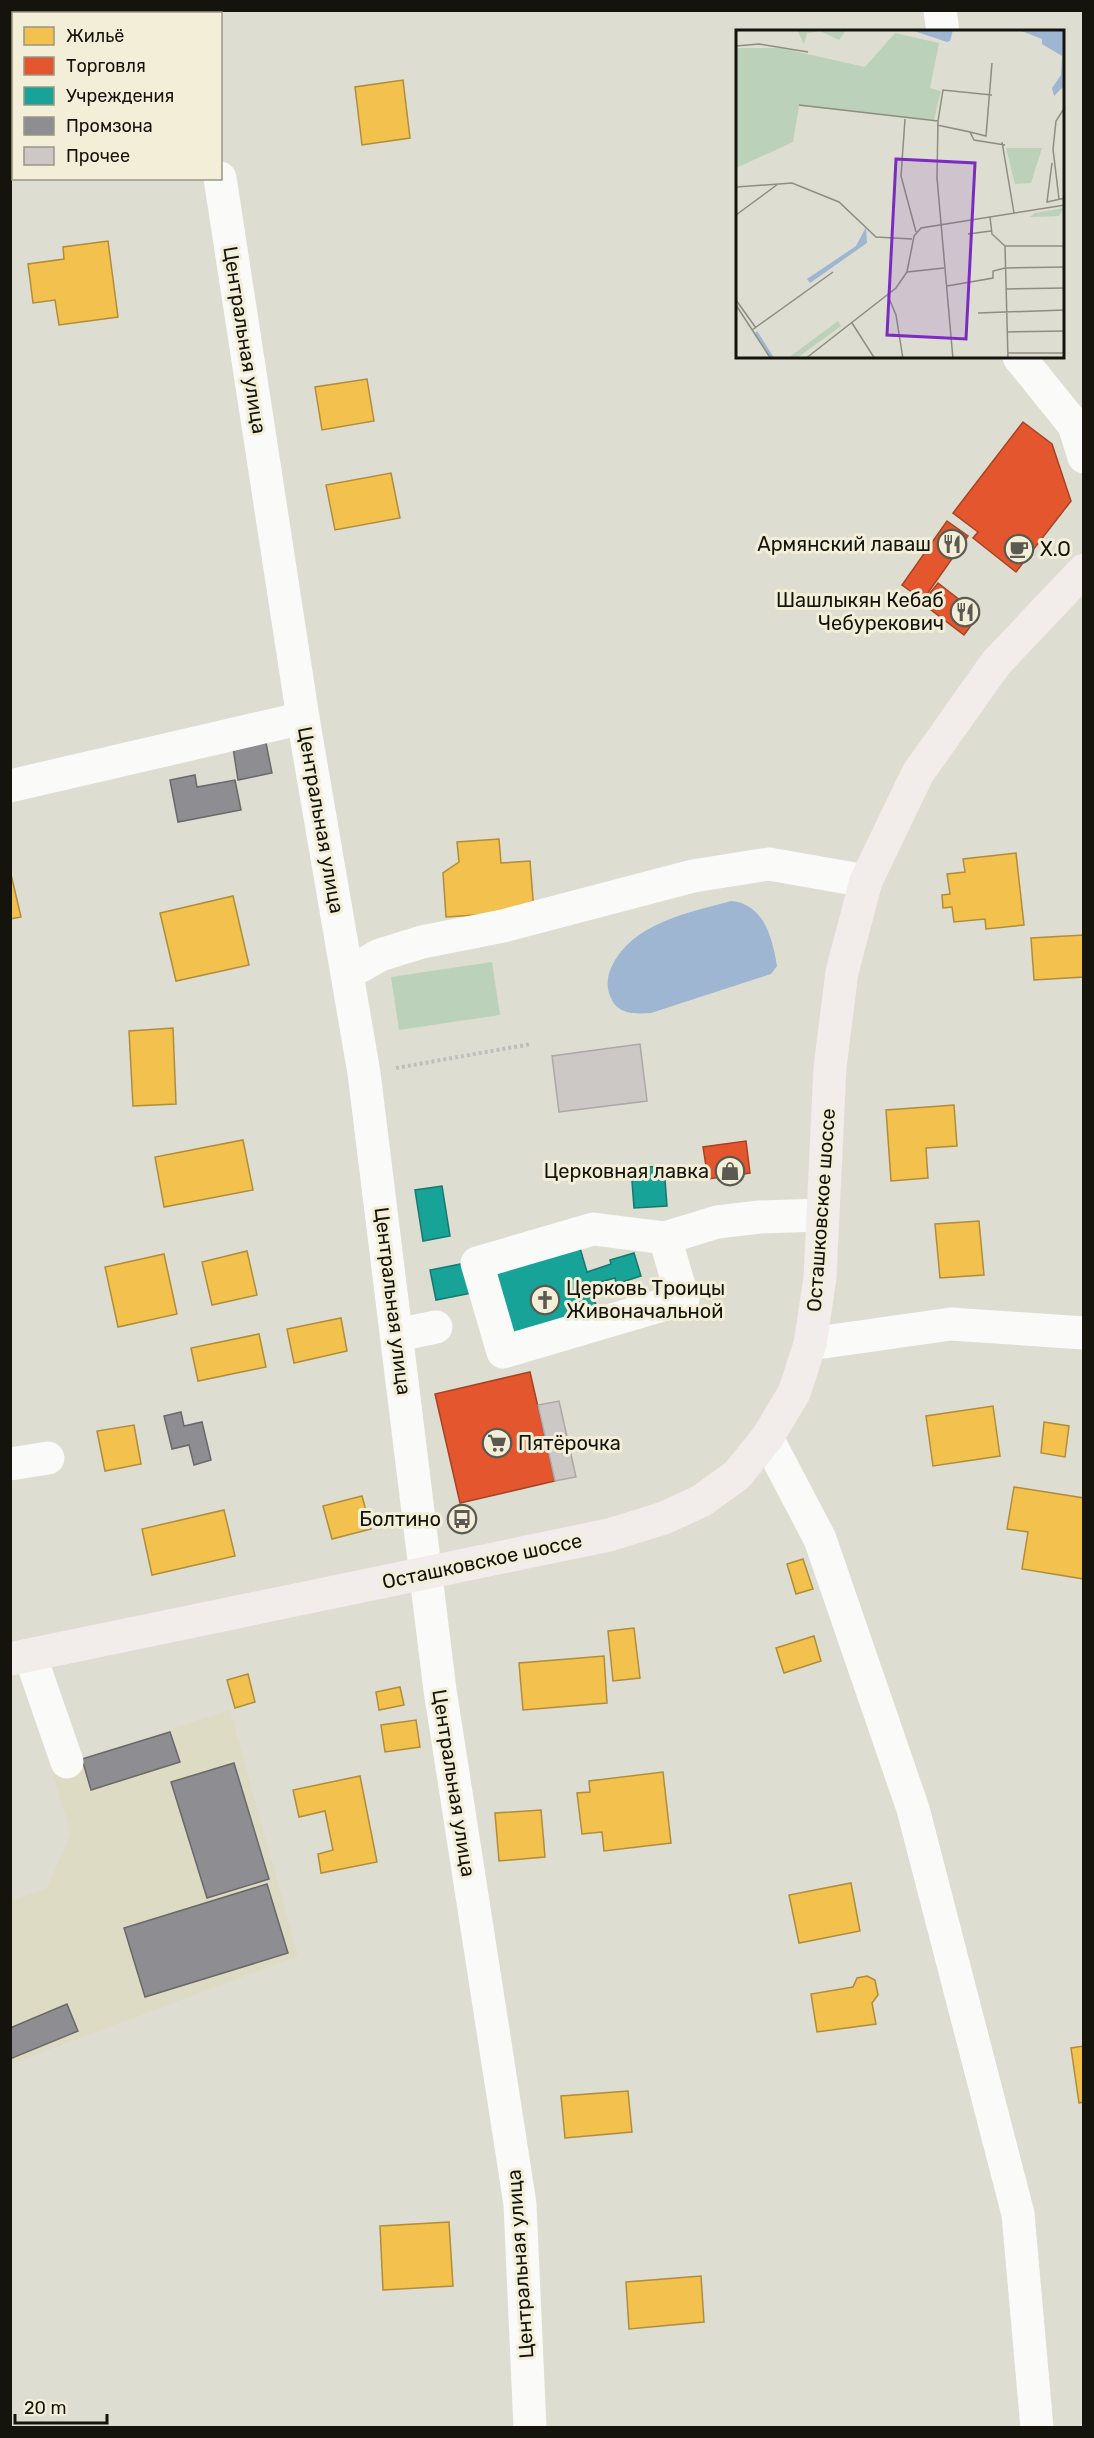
<svg xmlns="http://www.w3.org/2000/svg" width="1094" height="2438" font-family="Rubik,sans-serif">
<rect width="100%" height="100%" fill="#deddd1"/>
<path fill="#dedbc5" d="M230 1710 298 1956 11 2064V1901L47 1888 71 1834 51 1768Z"/>
<path fill="#bbd1ba" d="M492 962 500 1015 399 1030 391 977Z"/>
<path fill="#9eb6d2" d="M731 901C764 904 772 937 777 966L771 974 651 1013C636 1014 618 1015 611 998 606 988 607 977 611 968 631 923 688 913 731 901Z"/>
<g fill="#f2c14e" stroke="#b08d3a" stroke-width="1.5">
<path d="M10 10H118V14H14V53H10Z"/>
<path d="M403 80 410 138 362 145 355 87Z"/>
<path d="M108 241 118 317 59 325 55 300 33 303 28 264 64 259 63 247Z"/>
<path d="M367 379 374 421 322 430 315 387Z"/>
<path d="M391 473 400 518 335 530 326 485Z"/>
<path d="M499 839 501 863 530 861 534 911 446 917 443 873 459 862 457 842Z"/>
<path d="M1016 853 1024 925 986 929 985 919 954 922 952 907 943 908 942 895 950 894 947 874 965 872 963 859Z"/>
<path d="M10 870 21 917 10 919Z"/>
<path d="M233 896 249 965 176 981 160 913Z"/>
<path d="M1084 935V977L1034 980 1031 938Z"/>
<path d="M173 1028 176 1104 133 1106 129 1031Z"/>
<path d="M954 1105 957 1146 926 1148 928 1178 891 1181 886 1110Z"/>
<path d="M243 1140 253 1190 164 1207 155 1157Z"/>
<path d="M979 1221 984 1275 940 1278 935 1224Z"/>
<path d="M247 1251 257 1295 212 1305 202 1262Z"/>
<path d="M164 1254 177 1314 118 1327 105 1267Z"/>
<path d="M341 1318 347 1351 294 1363 287 1329Z"/>
<path d="M259 1334 266 1367 198 1381 191 1348Z"/>
<path d="M993 1406 1000 1456 933 1466 926 1416Z"/>
<path d="M1044 1422 1069 1426 1065 1457 1041 1453Z"/>
<path d="M134 1425 141 1464 105 1471 97 1431Z"/>
<path d="M1014 1487 1084 1498V1579L1022 1569 1028 1532 1007 1529Z"/>
<path d="M362 1496 371 1529 332 1539 323 1506Z"/>
<path d="M224 1510 235 1556 152 1575 142 1529Z"/>
<path d="M803 1559 813 1589 796 1594 787 1564Z"/>
<path d="M634 1628 640 1678 613 1681 608 1631Z"/>
<path d="M814 1636 821 1661 784 1673 776 1648Z"/>
<path d="M604 1656 607 1703 523 1710 519 1663Z"/>
<path d="M248 1674 255 1702 235 1708 227 1680Z"/>
<path d="M400 1687 404 1705 379 1710 376 1692Z"/>
<path d="M416 1720 420 1747 385 1752 381 1725Z"/>
<path d="M663 1772 671 1843 604 1851 602 1832 582 1834 577 1793 590 1792 589 1781Z"/>
<path d="M360 1776 377 1862 321 1873 318 1854 333 1850 325 1811 299 1817 293 1790Z"/>
<path d="M541 1810 545 1857 499 1861 495 1813Z"/>
<path d="M851 1883 860 1931 799 1943 789 1895Z"/>
<path d="M867 1976 875 1980 878 1995 872 2003 876 2024 817 2032 811 1994 853 1987 857 1978Z"/>
<path d="M1084 2046V2102L1079 2103 1071 2048Z"/>
<path d="M628 2091 632 2132 565 2138 561 2096Z"/>
<path d="M449 2222 453 2286 383 2290 380 2226Z"/>
<path d="M701 2276 704 2322 629 2329 626 2282Z"/>
</g>
<g fill="#e4572e" stroke="#a64324" stroke-width="1.5">
<path d="M1023 422 1052 444 1071 501 1016 572 973 538 978 532 953 513Z"/>
<path d="M947 521 968 536 923 600 902 585Z"/>
<path d="M938 583 979 615 964 635 922 603Z"/>
<path d="M746 1141 750 1173 708 1179 703 1147Z"/>
<path d="M530 1372 555 1481 460 1503 435 1394Z"/>
</g>
<g fill="#17a398" stroke="#16786e" stroke-width="1.5">
<path d="M664 1166 667 1206 634 1208 631 1168Z"/>
<path d="M442 1186 450 1236 423 1241 415 1190Z"/>
<path d="M578 1241 587 1272 611 1264 610 1260 634 1253 641 1276 616 1284 615 1278 590 1285 599 1315 508 1343 486 1268Z"/>
<path d="M466 1263 472 1293 436 1300 430 1270Z"/>
</g>
<g fill="#8d8d92" stroke="#69696a" stroke-width="1.5">
<path d="M266 743 272 773 238 780 233 748Z"/>
<path d="M195 775 197 787 235 780 241 810 178 822 170 780Z"/>
<path d="M181 1412 184 1426 202 1422 211 1460 194 1465 189 1445 172 1449 164 1416Z"/>
<path d="M170 1732 180 1762 91 1790 82 1759Z"/>
<path d="M234 1763 269 1879 207 1898 171 1782Z"/>
<path d="M267 1884 288 1953 145 1997 124 1928Z"/>
<path d="M67 2004 78 2031 10 2059V2028Z"/>
</g>
<g fill="#cbc8c5" stroke="#aba8a5" stroke-width="1.5">
<path d="M640 1044 647 1101 559 1112 552 1056Z"/>
<path d="M559 1401 576 1477 555 1481 538 1405Z"/>
</g>
<g fill="none" stroke-linecap="round" stroke-linejoin="round">
<path stroke="#bfbebb" stroke-width="4" stroke-dasharray="3 3" stroke-linecap="butt" d="M396 1068 531 1044"/>
<g stroke="#fafaf8" stroke-width="33">
<path d="M195 10V14"/>
<path d="M940 10 943 32"/>
<path d="M220 178 303 718 364 1073 440 1690 520 2204 530 2428"/>
<path d="M1019 357 1074 425 1084 457"/>
<path d="M10 786 303 718"/>
<path d="M348 973 380 955 422 942 503 926 693 876 769 864 866 881"/>
<path d="M665 1238 683 1299 503 1352 477 1263 593 1229 665 1238 717 1222 760 1217 821 1215"/>
<path d="M397 1335 436 1327"/>
<path d="M810 1344 951 1324 1084 1333"/>
<path d="M767 1438 820 1539 913 1809 1018 2214 1037 2428"/>
<path d="M10 1464 48 1458"/>
<path d="M30 1655 67 1762"/>
</g>
<path stroke="#f2ecea" stroke-width="33" d="M10 1659 609 1535 664 1518 701 1501 737 1475 767 1438 794 1393 810 1344 820 1278 830 1067 842 972 866 881 918 773 996 663 1084 570"/>
</g>
<defs>
<g id="restaurant-ring" transform="scale(1.5)"><circle r="9.5" fill="#f2eed8" stroke="#5b5a51" stroke-width="1.5"/><path d="M-5-6h1v4h1v-4h1v4h1v-4h1v5L-1.5 .5V6h-2V.5L-5-1ZM5-6V6H3V1.5H1.5Q1.5-4 5-6Z" fill="#5b5a51"/></g>
<g id="cafe-ring" transform="scale(1.5)"><circle r="9.5" fill="#f2eed8" stroke="#5b5a51" stroke-width="1.5"/><path d="M-5.5-4.5H6V0H3Q3 3.5 0 3.5H-2.5Q-5.5 3.5-5.5 0ZM3-3.2v2h1.7v-2ZM-6 4.5H4V6H-6Z" fill="#5b5a51"/></g>
<g id="shop-ring" transform="scale(1.5)"><circle r="9.5" fill="#f2eed8" stroke="#5b5a51" stroke-width="1.5"/><path d="M-5-2.5h2.3a2.7 3.5 0 0 1 5.4 0H5L5.5 6h-11ZM-1.5-2.5h3a1.5 2.3 0 0 0-3 0Z" fill="#5b5a51"/></g>
<g id="church-ring" transform="scale(1.5)"><circle r="9.5" fill="#f2eed8" stroke="#5b5a51" stroke-width="1.5"/><path d="M-1.2-6h2.4v3.5h3.3v2.4h-3.3V6h-2.4V-.1h-3.3v-2.4h3.3Z" fill="#5b5a51"/></g>
<g id="supermarket-ring" transform="scale(1.5)"><circle r="9.5" fill="#f2eed8" stroke="#5b5a51" stroke-width="1.5"/><path d="M-6-5.5h2.5l.6 2H6L4.5 2H-2.5L-4.4-4H-6ZM-1.5 3.2a1.3 1.3 0 1 0 .1 0ZM3 3.2a1.3 1.3 0 1 0 .1 0Z" fill="#5b5a51"/></g>
<g id="bus-ring" transform="scale(1.5)"><circle r="9.5" fill="#f2eed8" stroke="#5b5a51" stroke-width="1.5"/><path d="M-5-6H5V4H4V6H2V4H-2V6H-4V4H-5ZM-3.5-4V0h7V-4ZM-3.5 1.2v1.5H-2V1.2ZM2 1.2v1.5H3.5V1.2Z" fill="#5b5a51"/></g>
</defs>
<g fill-rule="evenodd">
<use href="#restaurant-ring" x="952" y="544"/>
<use href="#cafe-ring" x="1019" y="549"/>
<use href="#restaurant-ring" x="965" y="612"/>
<use href="#shop-ring" x="730" y="1171"/>
<use href="#church-ring" x="545" y="1300"/>
<use href="#supermarket-ring" x="497" y="1443"/>
<use href="#bus-ring" x="462" y="1519"/>
</g>
<g text-anchor="middle" dominant-baseline="central" stroke-width="6" stroke-linejoin="round" paint-order="stroke">
<g font-size="20" fill="#15140c" stroke="#f2eed8">
<text transform="translate(245 340) rotate(81)">Центральная улица</text>
<text transform="translate(321 820) rotate(80)">Центральная улица</text>
<text transform="translate(821 1210) rotate(-86)">Осташковское шоссе</text>
<text transform="translate(393 1301) rotate(83)">Центральная улица</text>
<text transform="translate(482 1561) rotate(-12)">Осташковское шоссе</text>
<text transform="translate(454 1783) rotate(81)">Центральная улица</text>
<text transform="translate(520 2264) rotate(-94)">Центральная улица</text>
</g>
<g font-size="20" fill="#15140c" stroke="#f2eed8" text-anchor="end">
<text x="931" y="544">Армянский лаваш</text>
<text x="1040" y="549" text-anchor="start">X.O</text>
<text x="944" y="600">Шашлыкян Кебаб<tspan x="944" dy="23">Чебурекович</tspan></text>
<text x="709" y="1171">Церковная лавка</text>
<text x="566" y="1288" text-anchor="start">Церковь Троицы<tspan x="566" dy="23">Живоначальной</tspan></text>
<text x="518" y="1443" text-anchor="start">Пятёрочка</text>
<text x="441" y="1519">Болтино</text>
</g>
</g>
<g transform="translate(736 30)">
<rect width="328" height="328" fill="#deddd1"/>
<path d="M61 0H110L103 10 84 1 71 3 68 14ZM159 3 203 13 194 58 205 61 198 90 63 76 57 112 0 138V18H44L129 37ZM270 118H306L295 153 279 154ZM328 178 323 186 294 187 299 183ZM102 291 105 296 61 328H52Z" fill="#bbd1ba"/>
<path d="M175 0H217L214 11 211 12ZM283 0H328V56L318 66 316 58 325 45 326 26 306 14V9ZM130 197 131 213 74 253 71 249 120 216Z" fill="#9eb6d2"/>
<path fill="none" stroke="#9eb6d2" stroke-width="3" d="M20 302 37 329"/>
<path fill="none" stroke="#8e8d82" stroke-width="1.5" d="M0 16 23 14 72 22M63 75 202 91M169 89 165 146 180 202M201 95 234 102 238 110 269 115M234 102 250 106 256 33M266 112 278 183M316 133 311 172 329 168M0 157 56 153 103 172 140 207 176 209M323 169 317 119 320 91 329 77M0 185 42 154M254 187 256 204 269 216 272 329M232 204 255 201M269 216H329M171 242 208 238M211 256 257 248V241L269 238 329 237M270 259 329 258M152 266 160 285 167 329M0 270 20 298M0 275 35 329M242 283 329 280M116 293 139 329M16 300 97 242M271 302 329 301M272 323H329M69 329 160 258 171 242 178 206 185 198 329 175M217 329 201 148 202 91 207 60 256 65"/>
<path fill="#7b2cbf" fill-opacity="0.15" stroke="#7b2cbf" stroke-width="3" d="M160 129 239 133 230 309 151 305Z"/>
<rect width="328" height="328" fill="none" stroke="#15140c" stroke-width="3"/>
</g>
<rect width="1094" height="2438" fill="none" stroke="#15140c" stroke-width="24"/>
<rect x="12" y="12" width="210" height="168" fill="#f2eed8" stroke="#9a9786" stroke-width="1.5"/>
<rect x="24" y="27" width="30" height="18" fill="#f2c14e" stroke="#9a9786" stroke-width="1.5"/>
<text x="66" y="42" font-size="18" fill="#15140c">Жильё</text>
<rect x="24" y="57" width="30" height="18" fill="#e4572e" stroke="#9a9786" stroke-width="1.5"/>
<text x="66" y="72" font-size="18" fill="#15140c">Торговля</text>
<rect x="24" y="87" width="30" height="18" fill="#17a398" stroke="#9a9786" stroke-width="1.5"/>
<text x="66" y="102" font-size="18" fill="#15140c">Учреждения</text>
<rect x="24" y="117" width="30" height="18" fill="#8d8d92" stroke="#9a9786" stroke-width="1.5"/>
<text x="66" y="132" font-size="18" fill="#15140c">Промзона</text>
<rect x="24" y="147" width="30" height="18" fill="#cbc8c5" stroke="#9a9786" stroke-width="1.5"/>
<text x="66" y="162" font-size="18" fill="#15140c">Прочее</text>
<path d="M15 2414v9h92v-9" fill="none" stroke="#15140c" stroke-width="3"/>
<text x="24" y="2414" font-size="18" fill="#15140c" stroke="#f2eed8" stroke-width="4.5" paint-order="stroke">20 m</text>
</svg>
